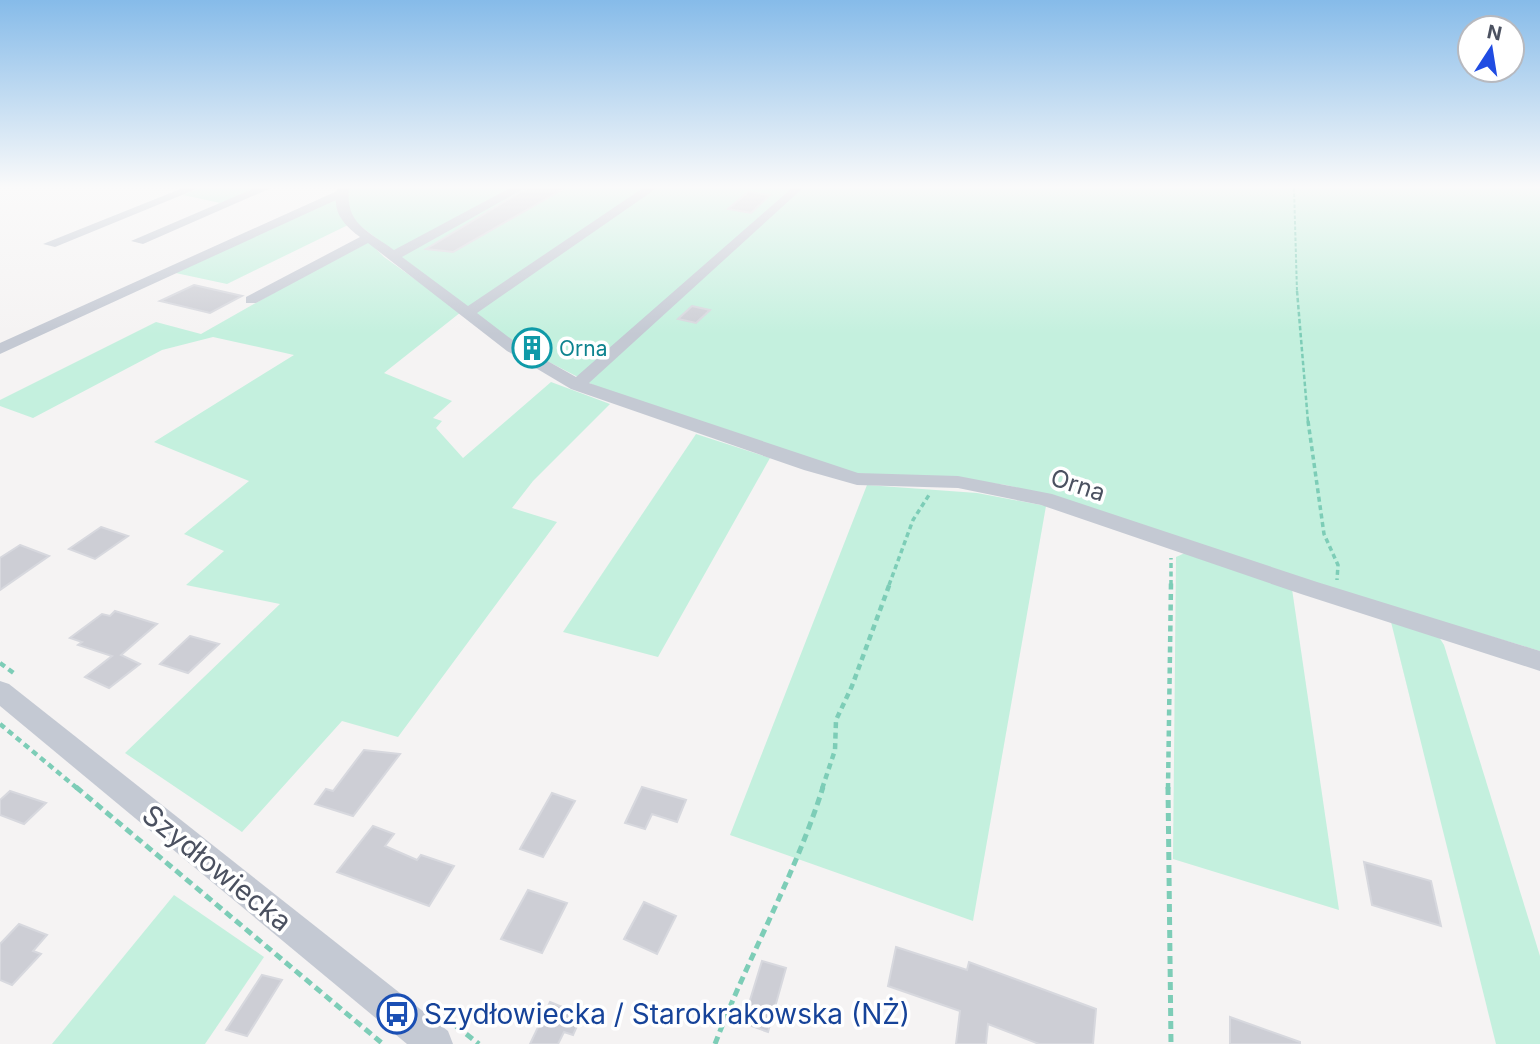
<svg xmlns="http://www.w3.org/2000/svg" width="1540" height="1044" font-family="Inter,sans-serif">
<rect width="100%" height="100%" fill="#f5f3f3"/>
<g fill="#c4f0de">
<path d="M200 188H263L225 204 183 195Z"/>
<path d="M347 188H1540V651L1324 587 1047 495 1006 485 960 479 852 473 601 389 520 347 355 222 346 206Z"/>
<path d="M338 195 341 218 348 225 227 284 171 272Z"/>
<path d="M367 240 384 257 461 312 384 373 452 401 433 418 442 421 436 428 463 458 551 382 610 404 533 481 512 508 557 522 398 737 342 721 242 832 125 753 280 604 186 585 224 551 184 534 249 481 154 442 294 355 213 337 162 350 33 418 0 406V400L156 322 201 334Z"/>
<path d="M696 434 770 458 658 657 563 632Z"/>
<path d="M867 485 977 493 1046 506 973 921 730 835Z"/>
<path d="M1185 553 1292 589 1339 910 1173 859 1176 557Z"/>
<path d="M1391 622 1439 637 1444 645 1540 956V1044H1496Z"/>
<path d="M174 895 264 957 205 1044H52Z"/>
</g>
<g fill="#cdced5" stroke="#d7d8de" stroke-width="2">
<path d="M527 188H565L453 252 426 249Z"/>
<path d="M748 192 770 195 751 213 728 209Z"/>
<path d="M194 285 242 296 210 313 160 301Z"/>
<path d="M692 306 710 310 696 323 678 319Z"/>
<path d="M101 527 128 536 95 559 69 549Z"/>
<path d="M20 545 49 556 0 590V558Z"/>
<path d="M115 611 157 624 121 655 140 664 109 688 85 677 112 656 78 645 82 642 70 638 102 614 110 616Z"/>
<path d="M190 636 219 644 188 673 160 664Z"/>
<path d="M364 750 400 754 353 816 315 804 326 789 333 791Z"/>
<path d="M642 787 686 800 677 822 652 814 645 829 625 823Z"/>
<path d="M10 791 46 803 24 824 0 815V800Z"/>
<path d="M552 793 575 801 543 857 520 849Z"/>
<path d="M373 826 394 834 385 846 417 860 421 855 454 866 429 906 337 872Z"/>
<path d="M1364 862 1431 881 1441 926 1372 905Z"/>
<path d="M528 890 567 903 542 953 501 939Z"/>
<path d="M644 902 676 916 657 954 624 939Z"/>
<path d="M19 924 47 935 33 951 41 954 12 985 0 980V944Z"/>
<path d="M896 947 967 970 969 962 1096 1009 1093 1044H1039L988 1024 986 1044H956L960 1011 888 986Z"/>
<path d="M762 961 786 968 768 1032 743 1023Z"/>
<path d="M262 975 282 980 247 1036 226 1030Z"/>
<path d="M550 1002 582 1015 573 1035 564 1032 558 1044H530Z"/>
<path d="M1230 1017 1300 1042V1044H1230Z"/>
</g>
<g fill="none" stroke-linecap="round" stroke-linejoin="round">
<path stroke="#7dcdb7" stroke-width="2" stroke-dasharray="3.5 2" stroke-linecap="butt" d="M1294 188 1297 292"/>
<path stroke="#7dcdb7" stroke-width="2.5" stroke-dasharray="4.5 2.5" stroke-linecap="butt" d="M1297 291 1308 422"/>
<g stroke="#7dcdb7" stroke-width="3.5" stroke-dasharray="5 3.5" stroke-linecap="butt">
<path d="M1308 421 1324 534 1338 565 1337 580"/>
<path d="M889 585 913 520 929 495"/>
<path d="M1171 585V558"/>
</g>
<g stroke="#7dcdb7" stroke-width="4.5" stroke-dasharray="6 4.5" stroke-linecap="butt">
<path d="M0 663 15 674"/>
<path d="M0 724 78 789"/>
<path d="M822 789 835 750 836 720 852 686 890 583"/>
<path d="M1168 789 1171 583"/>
</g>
<g stroke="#7dcdb7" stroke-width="5" stroke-dasharray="8 5" stroke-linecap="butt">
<path d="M76 787 383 1044"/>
<path d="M1168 787 1171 1044"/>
<path d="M456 1026 479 1044"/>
<path d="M715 1044C748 957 795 876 823 787"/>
</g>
<g fill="#c4c9d3" fill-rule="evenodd">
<path d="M183 188H199L55 247 43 244Z"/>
<path d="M255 188H271L143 244 131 241Z"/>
<path d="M337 188H349C345 224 368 231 394 250L510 188H525L402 257 468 306 643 188H657L477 313 519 345 576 377 792 188H803L589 383 858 473 958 476 1052 494 1317 582 1540 651V671L1301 594 1041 505 958 488 857 485 804 470 571 389 507 351 368 243 256 303H246V297L360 237C348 228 335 216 336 200L0 354V343L337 191Z"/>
<path d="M0 681 9 684 448 1031 453 1044H407L0 706Z"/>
</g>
</g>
<linearGradient id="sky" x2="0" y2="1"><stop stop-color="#86bbe9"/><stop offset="0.56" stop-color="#fafafa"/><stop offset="1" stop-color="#fafafa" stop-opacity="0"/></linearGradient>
<rect width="1540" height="334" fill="url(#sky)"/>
<defs>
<g id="building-ring" transform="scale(2.0125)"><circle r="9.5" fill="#fff" stroke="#0f9aa8" stroke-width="1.5"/><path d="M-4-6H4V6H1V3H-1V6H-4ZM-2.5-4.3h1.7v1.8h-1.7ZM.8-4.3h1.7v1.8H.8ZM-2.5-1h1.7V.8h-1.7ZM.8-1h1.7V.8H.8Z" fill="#0f9aa8"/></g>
<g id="bus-ring" transform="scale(2.0125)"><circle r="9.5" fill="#fff" stroke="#1a4fb4" stroke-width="1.5"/><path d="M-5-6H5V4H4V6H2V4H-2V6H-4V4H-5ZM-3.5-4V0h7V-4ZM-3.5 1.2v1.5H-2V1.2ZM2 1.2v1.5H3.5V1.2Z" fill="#1a4fb4"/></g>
</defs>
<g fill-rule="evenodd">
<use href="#building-ring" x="532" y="348"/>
<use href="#bus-ring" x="397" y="1014"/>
</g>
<g text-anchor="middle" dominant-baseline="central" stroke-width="7" stroke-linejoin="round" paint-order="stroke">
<g font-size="21" fill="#0d838f" stroke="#fff" text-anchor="start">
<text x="559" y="348">Orna</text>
</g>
<g font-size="24" fill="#4b5160" stroke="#fff">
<text transform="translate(1078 485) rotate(18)">Orna</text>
</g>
<g font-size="28" fill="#4b5160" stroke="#fff">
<text transform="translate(217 868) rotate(39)">Szydłowiecka</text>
</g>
<g font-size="28" fill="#164399" stroke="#fff" text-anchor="start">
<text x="424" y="1014">Szydłowiecka / Starokrakowska (NŻ)</text>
</g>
</g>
<g transform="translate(1491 49) rotate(12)"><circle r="33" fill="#ffffff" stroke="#b7b9bf" stroke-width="2"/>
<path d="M0-5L12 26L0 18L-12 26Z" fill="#204ce2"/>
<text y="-10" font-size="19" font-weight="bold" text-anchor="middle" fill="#4b5160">N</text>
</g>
</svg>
